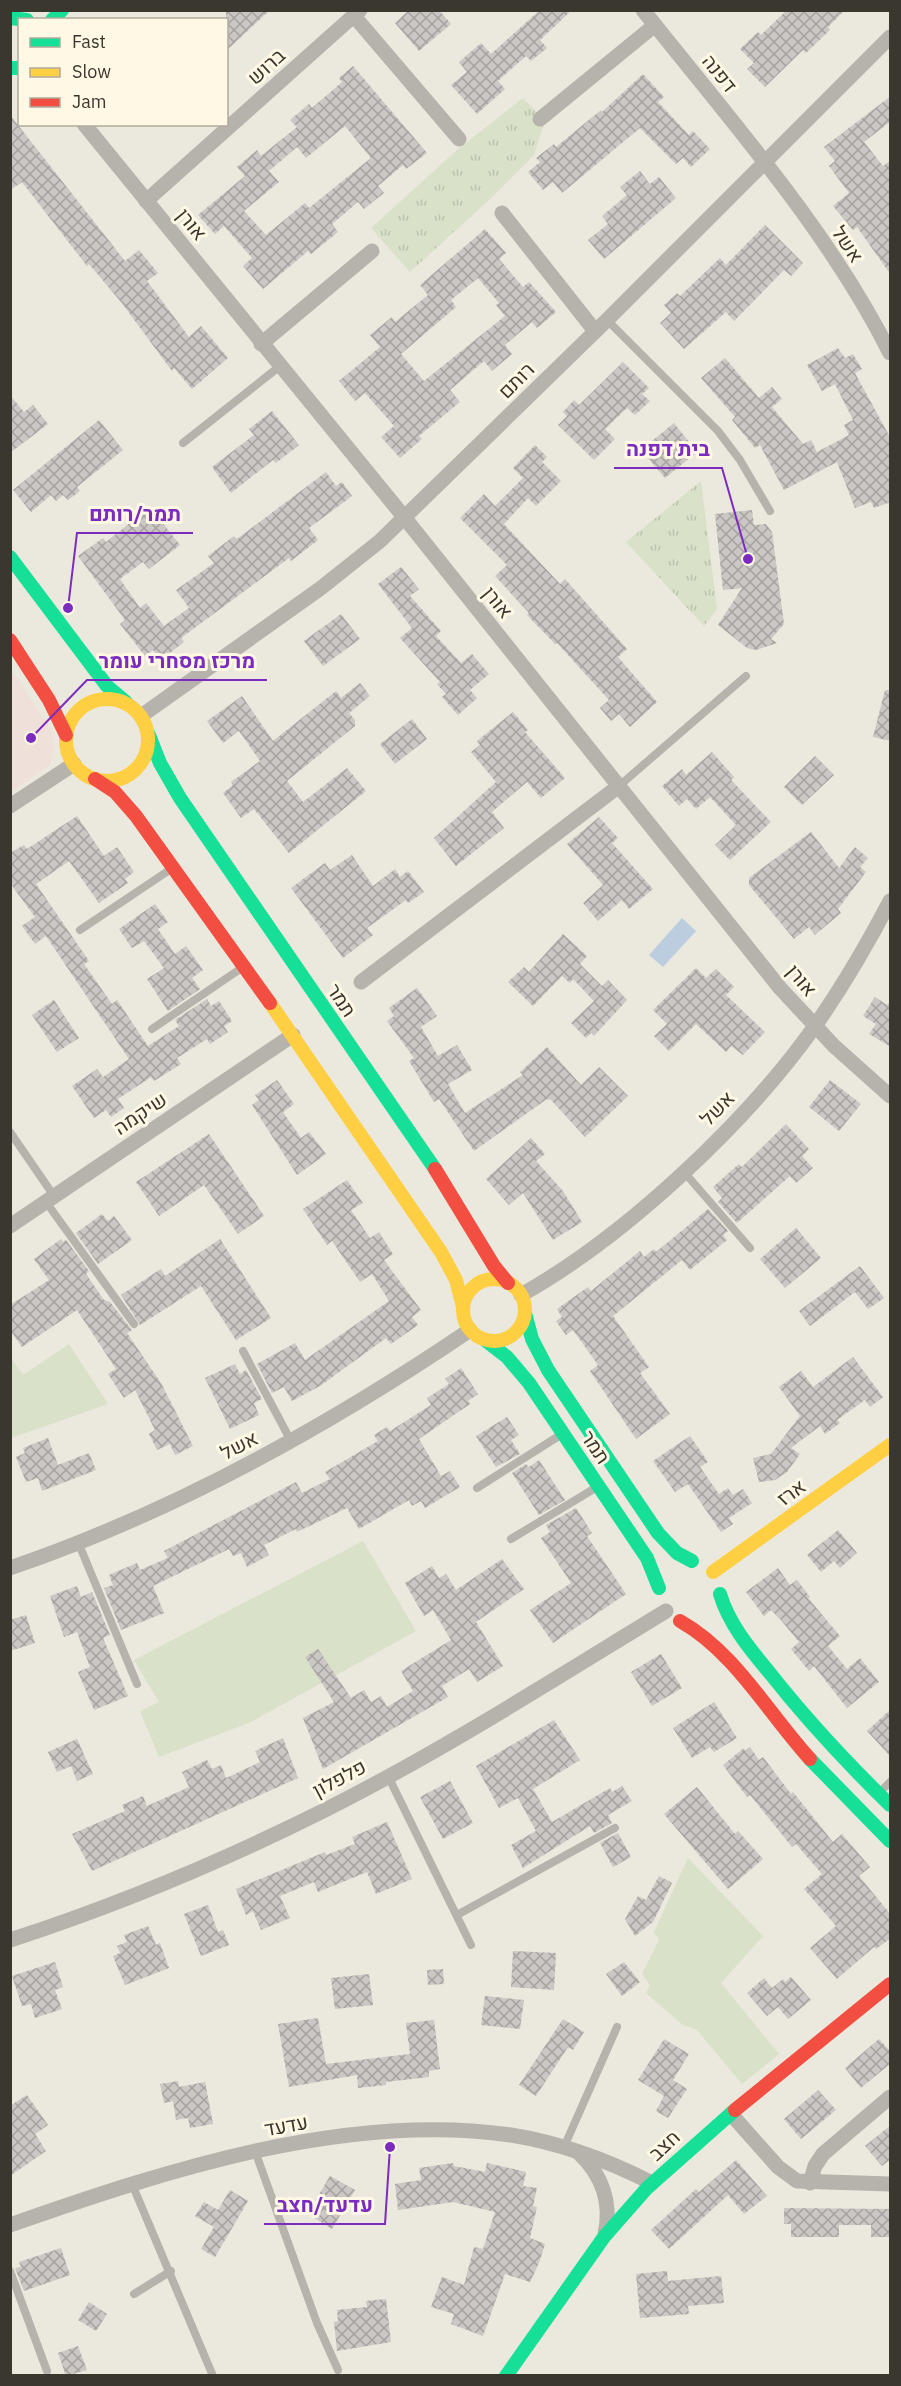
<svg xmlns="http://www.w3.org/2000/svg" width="901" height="2386" font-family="'IBM Plex Sans',Heebo,sans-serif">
<defs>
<pattern id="park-tufts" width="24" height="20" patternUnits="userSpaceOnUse" patternTransform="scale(1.5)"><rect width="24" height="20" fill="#d9e1c9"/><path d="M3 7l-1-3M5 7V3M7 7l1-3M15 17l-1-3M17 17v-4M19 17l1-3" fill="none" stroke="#bbc2ad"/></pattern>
<pattern id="building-cross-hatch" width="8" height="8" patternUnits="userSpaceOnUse" patternTransform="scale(1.5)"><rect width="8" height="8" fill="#cbc7c4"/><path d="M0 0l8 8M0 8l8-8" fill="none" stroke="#a6a2a0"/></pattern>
</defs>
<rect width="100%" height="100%" fill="#ebe8dd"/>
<path fill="#f0e0da" d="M11 669 51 730 54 747 50 765 11 792Z"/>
<g fill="#d9e1c9">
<path d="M69 1344 108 1404 11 1438V1358L23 1375Z"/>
<path d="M363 1541 416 1631 251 1722 159 1757 140 1711 159 1702 134 1660Z"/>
<path d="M688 1858 763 1936 721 1983 779 2054 742 2084 697 2030 683 2025 646 1993 650 1985 642 1974 659 1940 654 1932Z"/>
</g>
<g fill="url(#park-tufts)">
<path d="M523 98 545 121 534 155 490 199 410 272 371 228 457 150Z"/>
<path d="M701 481 717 609 704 626 626 542Z"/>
</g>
<path fill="#bccde0" d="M682 918 696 931 663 967 649 955Z"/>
<g fill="url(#building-cross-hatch)" fill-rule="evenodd">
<path d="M226 10H270L226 51Z"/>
<path d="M409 10H439L451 24 419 51 395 23Z"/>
<path d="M540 10H572L540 40 547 48 531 61 526 56 498 81 505 89 477 114 451 85 467 72 459 62 481 43 491 54Z"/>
<path d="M787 10H845L828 27 830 30 806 53 803 50 765 87 747 69 754 63 740 49 758 32 761 35Z"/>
<path d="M353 66 427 153 406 169 403 165 378 186 384 193 364 209 358 202 332 224 338 232 311 254 308 251 263 289 243 266 252 258 224 226 215 234 198 215 245 176 237 167 257 150 261 156 297 127 290 120 309 104 312 108 342 82 339 78ZM345 126 371 158 309 208 305 203 266 235 244 211 279 182 269 171 297 147 306 158Z"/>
<path d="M643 74 664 97 658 102 689 135 693 131 710 149 691 167 683 158 676 164 640 128 562 193 553 182 543 190 528 172 540 162 536 158 554 144 556 147 601 110 602 112Z"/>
<path d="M891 96V121L864 142 883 166 891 160V275L857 227 853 230 833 206 849 193 829 166 835 161 824 147Z"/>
<path d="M10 115 125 261 139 250 158 273 147 281 189 337 201 326 228 358 192 389 174 368 172 371 121 302 89 264 87 266 22 182 10 190Z"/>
<path d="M640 171 650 184 659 177 676 198 604 259 588 240 608 224 602 216 627 195 620 187Z"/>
<path d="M765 225 803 263 791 276 784 270 734 321 726 312 684 349 660 323 671 313 664 305 677 293 680 296 720 258 726 265Z"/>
<path d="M485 229 506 253 499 259 523 287 529 282 556 312 537 328 532 322 505 345 512 354 492 371 484 361 450 390 460 402 419 436 422 439 400 458 381 437 394 426 365 393 355 401 339 381 380 347 370 335 392 317 395 322 428 295 420 285ZM478 278 499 303 496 305 505 316 424 381 401 354 456 307 451 300Z"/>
<path d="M838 348 845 358 853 354 862 369 855 373 891 439V502L874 508 871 502 855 508 837 462 784 490 760 445 755 448 732 420 735 417 701 378 725 358 759 398 772 387 782 399 772 407 803 444 811 440 817 452 849 435 844 425 853 420 835 384 822 391 807 365Z"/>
<path d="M623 362 649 388 642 394 650 401 635 415 627 408 605 429 615 439 594 460 558 425 567 416 563 412 574 400 579 405Z"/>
<path d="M10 395 24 412 33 405 48 424 10 453Z"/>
<path d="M272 411 299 445 276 463 273 460 231 493 212 467 254 435 249 429Z"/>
<path d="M99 420 123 450 77 487 80 491 68 500 63 495 56 501 51 495 31 512 13 490Z"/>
<path d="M674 423 697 452 665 478 641 450Z"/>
<path d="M535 445 547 457 542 462 561 481 536 506 528 498 504 524 560 584 565 579 627 649 618 657 657 702 630 727 619 714 611 721 600 708 609 700 557 643 555 644 527 615 529 613 495 576 507 565 460 518 484 494 495 506 523 478 513 468Z"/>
<path d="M326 472 336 486 342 482 352 496 309 528 318 540 291 561 289 558 181 638 184 642 161 660 153 650 145 656 120 624 125 620 78 556 103 538 106 542 150 507 180 545 149 569 143 562 120 579 140 608 146 603 164 626 189 608 176 590 214 563 208 556 234 536 237 539Z"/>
<path d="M752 510 754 525 766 524 772 532 784 624 771 639 777 643 756 650 747 648 718 625 742 588 723 590 715 514Z"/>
<path d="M401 567 419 589 410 596 441 631 436 636 461 663 472 654 489 674 470 690 477 698 458 715 442 697 446 694 437 684 440 682 400 638 412 628 378 584Z"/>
<path d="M341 614 360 639 323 666 304 641Z"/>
<path d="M360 683 370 696 349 713 355 720V726L287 781 303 802 347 768 366 791 289 853 254 809 241 818 223 793 233 785 231 782 260 761 239 731 223 743 207 721 242 696 273 741 336 691 341 698Z"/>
<path d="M885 690H891V741L873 737Z"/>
<path d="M513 712 528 730 525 732 565 778 541 798 527 782 492 812 504 828 456 866 434 838 496 782 471 752 480 745 477 741Z"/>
<path d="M412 719 427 739 395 764 380 744Z"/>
<path d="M712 752 734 777 731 780 771 822 730 860 715 845 736 825 710 797 696 809 687 799 679 806 662 786 682 769 686 775Z"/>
<path d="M815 756 834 775 802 805 784 787Z"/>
<path d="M77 816 104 856 117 847 134 872 125 879 128 883 99 903 69 861 36 884 89 961 84 964 112 1004 117 1000 148 1046 179 1026 175 1020 207 999 211 1006 219 1001 232 1021 224 1026 228 1032 210 1044 207 1039 177 1058 181 1064 154 1081 151 1077 118 1099 124 1108 111 1117 106 1110 94 1118 72 1086 97 1069 103 1077 129 1059 46 936 35 944 22 926 35 917 10 883V853L24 845 27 849Z"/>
<path d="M599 817 618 838 612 843 653 889 629 909 622 900 598 921 583 903 603 885 567 844Z"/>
<path d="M811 832 839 868 855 847 868 858 860 867 866 872 838 909 841 913 815 935 809 927 794 939 749 885V878Z"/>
<path d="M352 855 373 886 395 869 400 877 408 871 424 892 408 903 406 900 367 928 373 935 343 958 291 888 325 863 330 870Z"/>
<path d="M155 904 168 922 158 929 175 954 186 946 203 970 192 978 200 989 168 1011 147 979 164 968 144 941 132 948 119 929Z"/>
<path d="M563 934 587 956 580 964 602 986 608 980 627 1000 594 1036 591 1033 586 1038 571 1023 594 1001 573 979 570 983 562 976 533 1006 508 982 524 967 529 972Z"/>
<path d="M696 968 706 978 716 969 734 987 726 995 765 1032 743 1055 731 1046 726 1052 696 1024 669 1051 654 1036 667 1024 653 1010Z"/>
<path d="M417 988 437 1016 421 1027 438 1056 457 1045 472 1070 448 1084 465 1113 523 1075 520 1072 547 1047 581 1085 599 1067 628 1096 585 1137 551 1100 547 1099 474 1151 439 1099 434 1102 409 1061 414 1058 387 1021 394 1016 389 1008Z"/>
<path d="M875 997 887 1005 891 1001V1047L869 1034 876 1024 863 1016Z"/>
<path d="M54 1000 79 1038 57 1052 32 1015Z"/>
<path d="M277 1080 294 1104 283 1112 301 1138 309 1132 326 1154 297 1175 252 1105 259 1100 255 1095Z"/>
<path d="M830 1080 861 1104 839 1131 809 1107Z"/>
<path d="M786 1124 809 1149 802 1156 813 1168 796 1183 790 1176 737 1223 718 1202 722 1198 713 1187 739 1164 742 1167Z"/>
<path d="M209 1134 264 1216 238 1234 204 1185 159 1216 136 1182Z"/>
<path d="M531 1138 545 1154 536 1161 563 1191 582 1222 553 1240 523 1193 509 1205 486 1179Z"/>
<path d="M347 1180 363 1203 351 1210 370 1238 379 1232 393 1254 384 1260 421 1310 412 1317 418 1325 391 1344 386 1338 320 1386 292 1401 284 1387 272 1393 257 1364 295 1343 305 1360 389 1301 372 1274 360 1282 332 1241 327 1245 303 1209Z"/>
<path d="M708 1209 728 1231 723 1235 727 1240 690 1270 682 1260 613 1316 649 1367 640 1373 670 1414 636 1439 590 1371 598 1365 573 1330 566 1335 556 1321 562 1317 557 1309 588 1287 591 1291 640 1251 644 1257 654 1249 656 1252Z"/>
<path d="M102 1214 108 1221 114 1216 132 1240 98 1264 76 1233Z"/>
<path d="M796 1228 821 1258 785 1288 760 1259Z"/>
<path d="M61 1239 63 1242 66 1240 89 1271 86 1274 104 1300 110 1302 132 1330 127 1333 161 1383 193 1446 175 1455 170 1444 157 1450 149 1434 155 1430 135 1390 124 1398 108 1374 116 1369 77 1310 22 1347 10 1330V1305L49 1280 34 1259Z"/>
<path d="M220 1239 271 1318 236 1340 201 1286 140 1325 121 1295 161 1269 165 1276Z"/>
<path d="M860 1266 884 1298 868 1309 855 1292 810 1326 799 1311Z"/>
<path d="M853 1357 883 1397 870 1407 865 1400 837 1420 840 1423 825 1434 820 1426 791 1448 800 1454 787 1472 775 1480 759 1482 753 1458 771 1454 800 1416 779 1387 801 1371 813 1387Z"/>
<path d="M235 1364 240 1374 246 1370 262 1399 254 1403 259 1415 230 1429 205 1378Z"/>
<path d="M461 1368 478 1394 468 1401 470 1404 419 1439 441 1476 450 1471 460 1487 425 1508 421 1501 412 1506 409 1500 359 1529 347 1508 297 1532 296 1529 264 1545 269 1555 247 1567 241 1553 233 1556 229 1549 153 1586 164 1613 121 1630 104 1588 113 1585 109 1575 137 1563 140 1570 168 1558 164 1551 296 1482 302 1493 330 1479 325 1472 378 1441 374 1435 387 1427 390 1431 431 1405 427 1398 449 1384 445 1379Z"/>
<path d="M507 1417 519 1435 511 1440 520 1454 496 1467 476 1436Z"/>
<path d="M690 1436 708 1462 700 1467 719 1494 728 1488 733 1495 743 1489 752 1503 729 1518 733 1524 721 1532 688 1484 675 1492 653 1461Z"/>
<path d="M48 1438 58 1465 89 1453 96 1470 42 1491 38 1478 26 1482 16 1457 25 1453 23 1448Z"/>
<path d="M539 1460 565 1500 539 1515 512 1473 526 1464 529 1467Z"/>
<path d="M576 1508 592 1533 587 1536 626 1594 553 1643 530 1610 571 1583 541 1538 550 1532 546 1525Z"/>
<path d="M838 1530 857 1553 840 1568 834 1561 821 1572 807 1555Z"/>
<path d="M502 1559 524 1589 476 1622 503 1666 477 1682 469 1669 442 1686 448 1697 323 1769 303 1718 334 1702 305 1657 318 1649 351 1698 364 1690 371 1702 381 1696 387 1707 413 1691 401 1671 451 1640 433 1610 424 1616 405 1583 432 1566 439 1578 446 1574 456 1590Z"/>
<path d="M778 1568 790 1585 797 1580 810 1597 808 1598 840 1636 828 1646 847 1669 860 1658 879 1682 847 1708 814 1666 809 1671 791 1649 799 1642 780 1619 771 1610 764 1616 746 1592Z"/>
<path d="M77 1586 81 1597 92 1592 110 1635 103 1638 128 1696 94 1710 78 1672 90 1667 77 1632 64 1637 50 1596Z"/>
<path d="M26 1615 35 1643 10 1651V1620Z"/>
<path d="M661 1654 682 1688 652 1706 631 1672Z"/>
<path d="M714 1702 737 1738 714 1752 710 1747 692 1758 673 1728Z"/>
<path d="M891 1709V1757L867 1731Z"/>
<path d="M554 1720 580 1760 533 1789 552 1822 610 1788 612 1792 622 1786 632 1801 608 1815 612 1823 594 1833 590 1826 523 1868 511 1845 536 1831 518 1798 499 1808 476 1766Z"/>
<path d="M283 1738 298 1778 92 1871 72 1834 125 1811 122 1805 143 1796 147 1806 189 1787 182 1772 207 1760 212 1769 221 1765 226 1778 260 1762 255 1751Z"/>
<path d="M77 1739 93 1774 77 1781 71 1766 57 1772 48 1752Z"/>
<path d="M750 1747 759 1760 763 1757 791 1794 793 1792 833 1842 842 1834 870 1867 859 1876 891 1915V1938L876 1949 874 1947 837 1979 810 1948 836 1926 804 1889 822 1874 796 1844 792 1847 750 1795 747 1797 723 1765 744 1748 745 1751Z"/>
<path d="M450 1781 473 1823 443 1839 420 1797Z"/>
<path d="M697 1787 735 1834 738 1831 763 1859 728 1889 664 1814Z"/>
<path d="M387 1822 412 1879 376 1894 367 1872 318 1892 314 1882 280 1896 290 1918 261 1930 253 1911 246 1915 236 1889 325 1852 326 1855 355 1844 352 1837Z"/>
<path d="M618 1833 631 1857 613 1867 600 1843Z"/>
<path d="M659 1876 672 1883 653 1922 635 1936 625 1919 638 1896 646 1900Z"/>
<path d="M208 1905 218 1932 223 1930 229 1945 201 1956 184 1914Z"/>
<path d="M148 1926 156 1945 160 1943 169 1968 125 1985 113 1956 120 1953 117 1946 127 1942 124 1935Z"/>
<path d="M513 1951 556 1953 554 1990 511 1987Z"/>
<path d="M55 1962 63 1987 55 1990 62 2009 35 2018 31 2004 22 2006 12 1976Z"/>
<path d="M624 1962 640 1982 622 1996 606 1974Z"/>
<path d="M443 1969 444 1984 428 1985 427 1970Z"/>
<path d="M369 1974 373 2005 335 2009 331 1978Z"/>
<path d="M791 1977 811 2000 788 2019 778 2007 767 2016 747 1993 764 1978 772 1988 783 1979 785 1982Z"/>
<path d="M485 1996 524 2000 520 2029 481 2025Z"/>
<path d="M318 2018 326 2064 410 2054 406 2023 434 2020 440 2069 429 2071V2077L386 2082V2085L358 2088 357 2075 289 2087 278 2024Z"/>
<path d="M563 2019 584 2032 573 2050 568 2047 536 2096 519 2085Z"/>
<path d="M664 2039 689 2054 673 2080 687 2089 668 2118 656 2111 664 2096 638 2080Z"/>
<path d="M879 2039 891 2052V2063L861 2088 845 2068Z"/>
<path d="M178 2081 179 2087 205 2082 213 2124 190 2128 188 2118 176 2120 173 2101 164 2103 160 2084Z"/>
<path d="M818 2090 836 2110 801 2139 784 2119Z"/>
<path d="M27 2095 48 2125 35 2134 46 2151 10 2176V2106Z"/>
<path d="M891 2125V2159L882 2166 865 2146Z"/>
<path d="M736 2160 767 2196 744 2214 728 2195 669 2249 651 2230 696 2189 699 2192Z"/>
<path d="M453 2163 454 2166 485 2172 487 2163 526 2172 523 2186 537 2188 533 2206 537 2207 530 2238 545 2244 539 2263 530 2282 505 2274 483 2336 451 2324 454 2314 431 2307 442 2277 464 2285 474 2247 483 2249 495 2212 453 2202 398 2210 395 2184 421 2180 419 2168Z"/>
<path d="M330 2176 355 2190 332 2229 313 2217 317 2209 312 2206Z"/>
<path d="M230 2190 248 2201 215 2257 201 2249 214 2227 195 2216 204 2202 218 2210Z"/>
<path d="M784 2208 891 2209V2237H871V2225H839V2237H791V2224H784Z"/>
<path d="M61 2248 70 2275 24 2291 15 2268 21 2267 19 2262Z"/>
<path d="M667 2271 668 2281 721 2276 724 2303 688 2306 689 2314 640 2318 636 2274Z"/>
<path d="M386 2299 391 2342 337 2351 334 2322 338 2321 337 2310 367 2307 366 2301Z"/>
<path d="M89 2302 107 2314 96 2331 78 2320Z"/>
<path d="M78 2346 87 2370 66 2376 58 2353Z"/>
</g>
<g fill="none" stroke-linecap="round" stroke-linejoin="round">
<g stroke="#b6b2ac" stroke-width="8">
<path d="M607 320 718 431 740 460 770 511"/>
<path d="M183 443 280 366"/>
<path d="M619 786 746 676"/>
<path d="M80 930 171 869"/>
<path d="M152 1029 243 967"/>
<path d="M10 1132 54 1196"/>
<path d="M684 1172 750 1248"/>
<path d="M46 1202 134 1324"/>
<path d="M243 1351 291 1441"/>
<path d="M477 1488 562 1434"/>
<path d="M511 1539 597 1487"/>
<path d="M78 1542 137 1684"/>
<path d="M388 1776 471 1945"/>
<path d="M880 1792 890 1782"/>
<path d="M457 1915 615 1828"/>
<path d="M564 2147 617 2027"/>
<path d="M255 2151 317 2323 338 2370"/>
<path d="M132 2184 213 2376"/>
<path d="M10 2271 47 2371"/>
<path d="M134 2294 171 2271"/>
</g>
<g stroke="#b6b2ac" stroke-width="15">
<path d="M643 10C730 120 827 228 890 353"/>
<path d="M354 16 459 139"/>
<path d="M540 119 655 25"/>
<path d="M84 124 404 517 780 988 834 1046 890 1096"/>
<path d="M146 201 360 10"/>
<path d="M502 213 595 331"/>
<path d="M261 344 372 251"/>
<path d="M141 716 321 588 380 541 607 320 890 37"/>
<path d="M10 806 74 764"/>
<path d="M361 982 619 786"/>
<path d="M10 1226 293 1035"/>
<path d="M521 1295C626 1236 746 1123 815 1026 843 986 868 943 890 901"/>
<path d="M10 1568C174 1512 327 1427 470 1330"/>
<path d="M10 1940C118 1905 223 1861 325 1810 442 1751 553 1680 666 1611"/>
<path d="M731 2114 778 2167 797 2181 890 2184"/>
<path d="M579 2153C602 2175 612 2203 605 2234"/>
<path d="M810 2183 815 2166 823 2154 890 2097"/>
<path d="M10 2225C164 2171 346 2111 511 2135 561 2143 607 2160 652 2183"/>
</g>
<g stroke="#16e098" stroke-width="14">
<path d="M10 18 27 20"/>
<path d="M52 20 62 10"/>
<path d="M10 68H20"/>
<path d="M10 557 107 686 126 702"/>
<path d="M149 735 160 763 180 798 435 1169"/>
<path d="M525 1313 532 1339 548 1370 658 1533 677 1553 692 1561"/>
<path d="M485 1340 507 1357 529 1383 647 1558 659 1588"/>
<path d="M720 1594C729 1624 749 1648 769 1672 806 1719 847 1763 890 1805"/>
<path d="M810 1759 890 1841"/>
<path d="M506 2376 604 2237 647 2188 735 2110"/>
</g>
<g stroke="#ffcf43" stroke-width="14">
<circle cx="107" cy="740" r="41"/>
<path d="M270 1003 441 1252 456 1280 463 1307"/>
<circle cx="494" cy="1310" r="31"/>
<path d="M713 1572 890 1445"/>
</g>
<g stroke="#f24e42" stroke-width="14">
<path d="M10 640 49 700 66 735"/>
<path d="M95 779 115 792 136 816 270 1003"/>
<path d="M435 1169 494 1266 508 1283"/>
<path d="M680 1621C735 1652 768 1713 810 1759"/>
<path d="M735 2110 890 1984"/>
</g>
</g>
<g text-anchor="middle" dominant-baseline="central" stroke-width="6" stroke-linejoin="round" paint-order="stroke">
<g font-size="20" fill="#3a372f" stroke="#fef8e4">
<text transform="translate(266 66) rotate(-42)">ברוש</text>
<text transform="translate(720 73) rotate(51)">דפנה</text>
<text transform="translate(192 224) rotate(51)">אורן</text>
<text transform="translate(848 244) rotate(56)">אשל</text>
<text transform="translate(516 380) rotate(-45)">רותם</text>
<text transform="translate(498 602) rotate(51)">אורן</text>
<text transform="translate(802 980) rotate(50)">אורן</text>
<text transform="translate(342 1000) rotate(56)">תמר</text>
<text transform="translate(717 1108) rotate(-46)">אשל</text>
<text transform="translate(140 1113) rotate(-34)">שיקמה</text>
<text transform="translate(239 1445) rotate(-27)">אשל</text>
<text transform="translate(596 1447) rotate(56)">תמר</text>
<text transform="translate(791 1492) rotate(-36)">ארז</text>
<text transform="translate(339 1778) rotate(-28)">פלפלון</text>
<text transform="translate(286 2125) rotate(-10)">עדעד</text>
<text transform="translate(664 2145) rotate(-43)">חצב</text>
</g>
</g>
<path fill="none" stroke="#7b2cbf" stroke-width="2" d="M748 559L722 468H614M68 608L77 533H193M31 738L87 680H267M390 2147L385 2224H264"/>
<g fill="#7b2cbf" stroke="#fef8e4" stroke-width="2">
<circle cx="748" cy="559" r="6"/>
<circle cx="68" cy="608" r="6"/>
<circle cx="31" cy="738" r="6"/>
<circle cx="390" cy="2147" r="6"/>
</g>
<g font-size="21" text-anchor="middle" font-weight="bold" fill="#7b2cbf" stroke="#fef8e4" stroke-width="6" stroke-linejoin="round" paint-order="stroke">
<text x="668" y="456">בית דפנה</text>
<text x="135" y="521">תמר/רותם</text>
<text x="177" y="668">מרכז מסחרי עומר</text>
<text x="325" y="2212">עדעד/חצב</text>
</g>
<rect width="901" height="2386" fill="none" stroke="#3a372f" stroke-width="24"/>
<rect x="18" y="18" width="210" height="108" fill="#fef8e4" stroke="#b0ab9c" stroke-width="1.5"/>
<rect x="30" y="38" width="30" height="9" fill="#16e098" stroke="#b0ab9c" stroke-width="1.5"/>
<text x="72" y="48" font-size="18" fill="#3a372f">Fast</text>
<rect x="30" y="68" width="30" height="9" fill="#ffcf43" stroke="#b0ab9c" stroke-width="1.5"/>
<text x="72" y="78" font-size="18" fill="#3a372f">Slow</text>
<rect x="30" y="98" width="30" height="9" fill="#f24e42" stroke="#b0ab9c" stroke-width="1.5"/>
<text x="72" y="108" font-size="18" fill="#3a372f">Jam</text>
</svg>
